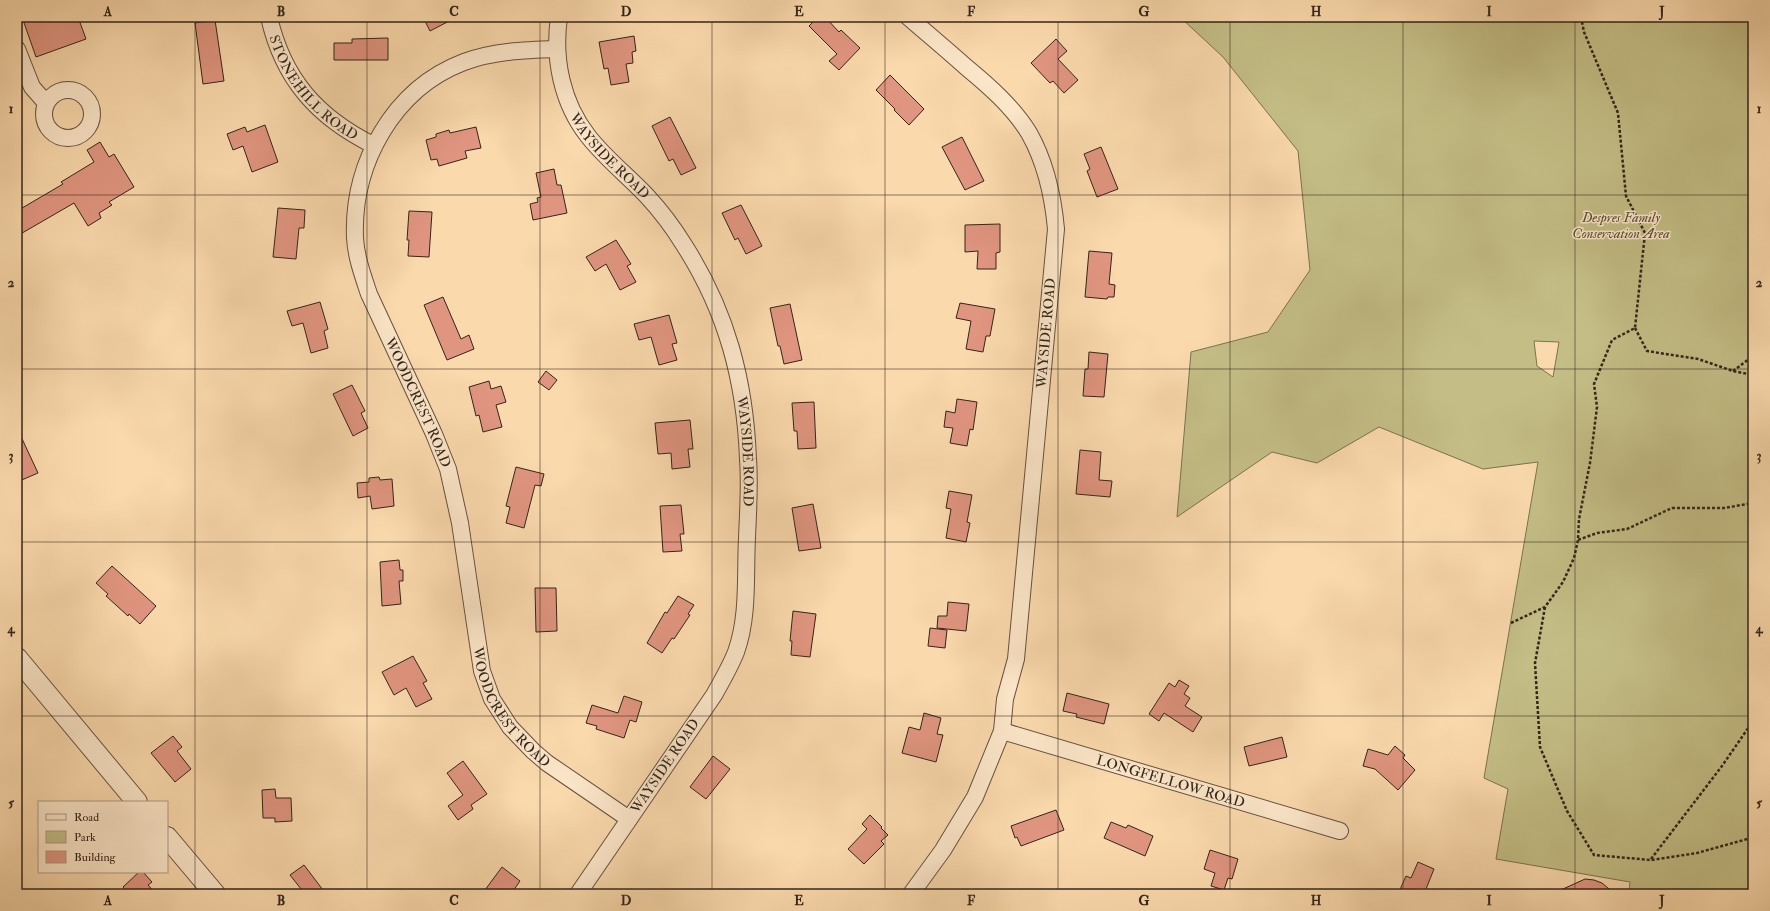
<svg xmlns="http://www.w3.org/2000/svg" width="1770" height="911" font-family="'IM FELL Double Pica',serif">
<rect width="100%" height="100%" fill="#fad9ac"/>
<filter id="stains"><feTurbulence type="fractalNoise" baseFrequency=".005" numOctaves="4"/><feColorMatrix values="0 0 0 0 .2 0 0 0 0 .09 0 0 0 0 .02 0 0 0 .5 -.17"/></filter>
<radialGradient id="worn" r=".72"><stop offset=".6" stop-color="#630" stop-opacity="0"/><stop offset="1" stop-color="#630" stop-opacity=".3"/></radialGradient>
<path fill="#c4be86" stroke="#7b7250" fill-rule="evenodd" d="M1180 17H1753V894H1629L1630 882 1496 859 1508 789 1484 778 1538 462 1483 469 1379 427 1317 463 1272 452 1177 517 1191 352 1268 332 1310 270 1298 151 1223 57ZM1534 341 1559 342 1553 377 1537 366Z"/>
<g fill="#e09580" stroke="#32251b">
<path d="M22 17H78L86 39 36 57Z"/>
<path d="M423 17H457L430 31Z"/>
<path d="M818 17H825L839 32 841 30 860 48 839 70 829 61 837 54 809 26Z"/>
<path d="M215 20 224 81 203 84 195 23Z"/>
<path d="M634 36 636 51 632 52 633 63 626 64 629 82 611 85 608 68 604 69 599 42Z"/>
<path d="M388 38V60H334V43H352V39Z"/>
<path d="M1056 39 1067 51 1058 59 1078 80 1064 93 1053 81 1050 83 1031 63Z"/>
<path d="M890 75 924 109 909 125 894 110 895 109 876 90Z"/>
<path d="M670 117 696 168 681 175 673 159 669 161 652 126Z"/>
<path d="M265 125 278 162 252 172 243 146 233 150 227 134 245 127 247 132Z"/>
<path d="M476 127 481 148 465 151 467 158 439 166 437 159 431 160 426 140 436 137V134L449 130 450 133Z"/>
<path d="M962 137 984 181 965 190 942 147Z"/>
<path d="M100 142 109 157 114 154 134 187 109 202 112 205 99 213 101 218 88 226 74 203 17 236V211L63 184 61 182 94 162 87 150Z"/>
<path d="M1101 147 1118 189 1097 197 1087 171 1090 169 1084 154Z"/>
<path d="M554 169 557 185H561L567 213 533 220 530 204 538 202 537 198 541 197 536 173Z"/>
<path d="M741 205 762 246 746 254 738 238 735 240 722 213Z"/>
<path d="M278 208 305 210 304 228H299L296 259 273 257Z"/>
<path d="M409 211 432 212 429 257 408 256 409 240H407Z"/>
<path d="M1000 224V252L996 253V269H977L978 251 965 252V225Z"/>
<path d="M616 240 631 264 627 266 636 282 620 290 606 264 595 271 586 257Z"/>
<path d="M1089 251 1112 253 1109 284 1115 285 1114 297H1108L1107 299 1085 297Z"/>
<path d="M443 297 461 339 469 335 474 349 447 360 424 305Z"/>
<path d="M320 302 328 329 324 331 328 348 311 353 303 323 292 326 287 311Z"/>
<path d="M960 303 995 309 990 336H986L983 352 966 349 971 321 956 318Z"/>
<path d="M790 304 802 360 784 364 780 346H778L770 308Z"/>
<path d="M669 315 677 343 672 344 677 360 659 365 651 337 639 340 634 324Z"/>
<path d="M1089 352 1108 354 1104 397 1083 396 1085 369H1088Z"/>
<path d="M546 371 557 380 549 390 538 382Z"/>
<path d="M489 381 491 389 501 386 506 402 496 405 502 427 483 432 479 415 476 416 469 387Z"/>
<path d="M352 385 365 411 361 413 368 428 353 436 333 394Z"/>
<path d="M957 399 977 402 973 430 970 429 967 446 950 443 953 428 944 427 946 411 955 413Z"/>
<path d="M814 402 816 448 798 449 797 431H794L792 403Z"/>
<path d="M690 420 693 449H688L690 467 672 469 671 453 658 454 655 423Z"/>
<path d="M17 428 38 473 17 482Z"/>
<path d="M1080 450 1101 452 1099 480 1112 481 1110 497 1076 494Z"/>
<path d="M516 467 544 474 541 486 535 485 524 528 506 523 510 507 506 506Z"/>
<path d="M379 477 380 480 392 479 394 506 372 509 370 496 358 498 357 483 369 482V478Z"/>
<path d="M949 491 972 495 967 522 970 523 966 542 946 538 951 509 946 508Z"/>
<path d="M813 504 821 548 799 551 792 508Z"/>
<path d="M681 505 684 534H680L682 551 663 552 660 506Z"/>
<path d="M399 560 400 570H403V581H399L401 604 382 606 380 562Z"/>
<path d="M112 566 156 606 140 624 129 614 128 616 106 596 108 594 96 583Z"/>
<path d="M535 588H556L557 631 536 632Z"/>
<path d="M678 596 694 605 688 614 690 615 674 639 672 638 662 653 647 643 665 612 667 613Z"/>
<path d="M948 602 969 604 966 631 937 628 938 616H947Z"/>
<path d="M793 611 816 614 810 657 791 655 792 641H790Z"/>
<path d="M930 628 947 630 945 648 928 646Z"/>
<path d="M413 656 427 681 423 683 432 699 416 707 406 688 394 695 382 672Z"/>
<path d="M1179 680 1189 686 1184 694 1190 698 1185 706 1202 717 1193 732 1164 713 1159 721 1149 714 1169 683 1175 687Z"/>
<path d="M1067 693 1109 704 1104 724 1076 717 1077 714 1063 711Z"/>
<path d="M624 696 642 702 636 722 630 720 624 738 596 729 597 726 586 723 592 705 618 713Z"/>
<path d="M924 713 941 718 937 734 943 735 936 762 902 753 909 727 920 730Z"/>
<path d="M173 736 182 747 177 751 191 769 175 782 151 753Z"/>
<path d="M1282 737 1287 757 1249 766 1244 747Z"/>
<path d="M1395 746 1405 755 1403 758 1415 770 1398 790 1375 769 1363 766 1368 749 1388 755Z"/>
<path d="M713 756 730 769 706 799 690 787Z"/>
<path d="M463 761 487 794 471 805 473 809 458 820 448 806 463 795 447 773Z"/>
<path d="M275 789 276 798H291L292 821 275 822V818H263L262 790Z"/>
<path d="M1056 810 1064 830 1021 846 1017 837 1015 838 1011 826Z"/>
<path d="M870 815 882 827 881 828 888 835 881 841 884 844 864 864 848 849 867 829 862 824Z"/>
<path d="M1111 822 1126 828 1128 825 1153 836 1145 856 1104 838Z"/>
<path d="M1210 850 1238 859 1232 879 1228 878 1224 890 1211 886 1215 873 1204 869Z"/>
<path d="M1418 862 1434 869 1424 894H1398L1406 876 1411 878Z"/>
<path d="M304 865 326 894H305L290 875Z"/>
<path d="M502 867 520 881 511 894H482Z"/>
<path d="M139 872H143L152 882 148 885 156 894H129L123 887Z"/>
<path d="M1585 879 1594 880 1602 883 1615 894H1552Z"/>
</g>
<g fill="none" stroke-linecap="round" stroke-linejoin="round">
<g stroke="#64523f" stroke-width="18">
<g id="minor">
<path id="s1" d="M269 17C283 79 317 117 373 145"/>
<path id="s2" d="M559 17C553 59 562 103 588 136 605 158 627 175 646 195 660 210 673 227 684 245 727 312 745 381 748 459 750 485 748 512 747 538 745 575 749 616 736 652 730 667 722 681 714 695L578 894"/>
<path d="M908 17C928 34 947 50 966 67 989 86 1013 107 1029 133 1046 163 1053 196 1056 229L1016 659 1005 699 1002 731 975 797 943 850 911 894"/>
<path d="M17 49 32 87 46 103"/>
<path id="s3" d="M557 49C525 50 494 51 464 62 393 89 352 164 355 238 356 257 363 276 369 294L434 434 448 469 460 523 482 671 492 699 510 727 533 751 547 763 629 819"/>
<circle cx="68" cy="114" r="24"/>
<path id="s4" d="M1002 731 1340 831"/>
</g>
</g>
<g stroke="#64523f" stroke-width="22">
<g id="tertiary">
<path d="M17 658 137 802"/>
<path d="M167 837 215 894"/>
</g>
</g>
<g stroke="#32251b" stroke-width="2.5" stroke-dasharray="3 2" stroke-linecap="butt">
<path d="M1581 17 1584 32 1618 113 1626 196 1645 233 1635 328 1612 340 1594 384 1597 407 1590 463 1579 519 1578 540 1597 533 1627 529 1672 508H1724L1753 503"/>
<path d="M1635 328 1647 351 1698 359 1733 371 1753 375"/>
<path d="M1733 371 1753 356"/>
<path d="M1545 607 1535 663 1540 747 1567 811 1594 855 1651 860 1697 853 1751 838 1753 835"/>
<path d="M1511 623 1545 607 1563 582 1574 558 1578 540"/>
<path d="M1651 859 1722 766 1753 721"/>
</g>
<use href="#minor" stroke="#fce6c9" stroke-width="16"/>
<use href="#tertiary" stroke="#fce6c9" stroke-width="20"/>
</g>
<path fill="none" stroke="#32251b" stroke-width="1" stroke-opacity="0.55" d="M195 17V894M367 17V894M540 17V894M712 17V894M885 17V894M1058 17V894M1230 17V894M1403 17V894M1575 17V894M17 195H1753M17 369H1753M17 542H1753M17 716H1753"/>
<g text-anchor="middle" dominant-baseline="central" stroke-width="3" stroke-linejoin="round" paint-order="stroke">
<g font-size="14" fill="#32251b" stroke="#fce6c9">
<text stroke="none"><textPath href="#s1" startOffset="86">STONEHILL ROAD</textPath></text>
<text stroke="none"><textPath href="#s2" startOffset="155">WAYSIDE ROAD</textPath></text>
<text transform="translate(1046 333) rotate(-85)">WAYSIDE ROAD</text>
<text stroke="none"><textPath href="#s3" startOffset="492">WOODCREST ROAD</textPath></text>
<text stroke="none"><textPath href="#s2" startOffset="490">WAYSIDE ROAD</textPath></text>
<text stroke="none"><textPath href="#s3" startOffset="816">WOODCREST ROAD</textPath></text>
<text transform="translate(665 766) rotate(-56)">WAYSIDE ROAD</text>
<text stroke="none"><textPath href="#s4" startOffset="176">LONGFELLOW ROAD</textPath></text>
</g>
<g font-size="14" font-style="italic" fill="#564b36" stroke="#fce6c9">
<text x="1621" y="217">Despres Family<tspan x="1621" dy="16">Conservation Area</tspan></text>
</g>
</g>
<rect width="1770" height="911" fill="none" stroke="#fad9ac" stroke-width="44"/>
<rect x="38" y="801" width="130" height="72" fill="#fce6c9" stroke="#ab9983"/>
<rect x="46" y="814" width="20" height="6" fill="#fce6c9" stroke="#ab9983"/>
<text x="74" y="821" font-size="12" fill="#32251b">Road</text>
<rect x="46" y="831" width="20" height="12" fill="#c4be86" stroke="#ab9983"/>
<text x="74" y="841" font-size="12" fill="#32251b">Park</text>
<rect x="46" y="851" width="20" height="12" fill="#e09580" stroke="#ab9983"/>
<text x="74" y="861" font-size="12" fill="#32251b">Building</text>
<rect x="22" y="22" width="1726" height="867" fill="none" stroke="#32251b" stroke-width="1.5"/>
<g font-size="13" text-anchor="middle" font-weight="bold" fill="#32251b">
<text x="108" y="16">A</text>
<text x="281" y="16">B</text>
<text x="454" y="16">C</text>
<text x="626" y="16">D</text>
<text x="799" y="16">E</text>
<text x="971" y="16">F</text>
<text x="1144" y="16">G</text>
<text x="1316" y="16">H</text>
<text x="1489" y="16">I</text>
<text x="1662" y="16">J</text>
<text x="11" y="113">1</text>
<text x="1759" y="113">1</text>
<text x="11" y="287">2</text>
<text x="1759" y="287">2</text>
<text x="11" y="460">3</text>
<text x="1759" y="460">3</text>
<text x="11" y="633">4</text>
<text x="1759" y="633">4</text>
<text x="11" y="807">5</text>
<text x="1759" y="807">5</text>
<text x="108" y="905">A</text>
<text x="281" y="905">B</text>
<text x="454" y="905">C</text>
<text x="626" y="905">D</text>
<text x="799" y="905">E</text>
<text x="971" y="905">F</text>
<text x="1144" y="905">G</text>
<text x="1316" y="905">H</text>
<text x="1489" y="905">I</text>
<text x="1662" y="905">J</text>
</g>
<rect width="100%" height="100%" filter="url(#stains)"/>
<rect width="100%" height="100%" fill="url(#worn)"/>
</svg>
